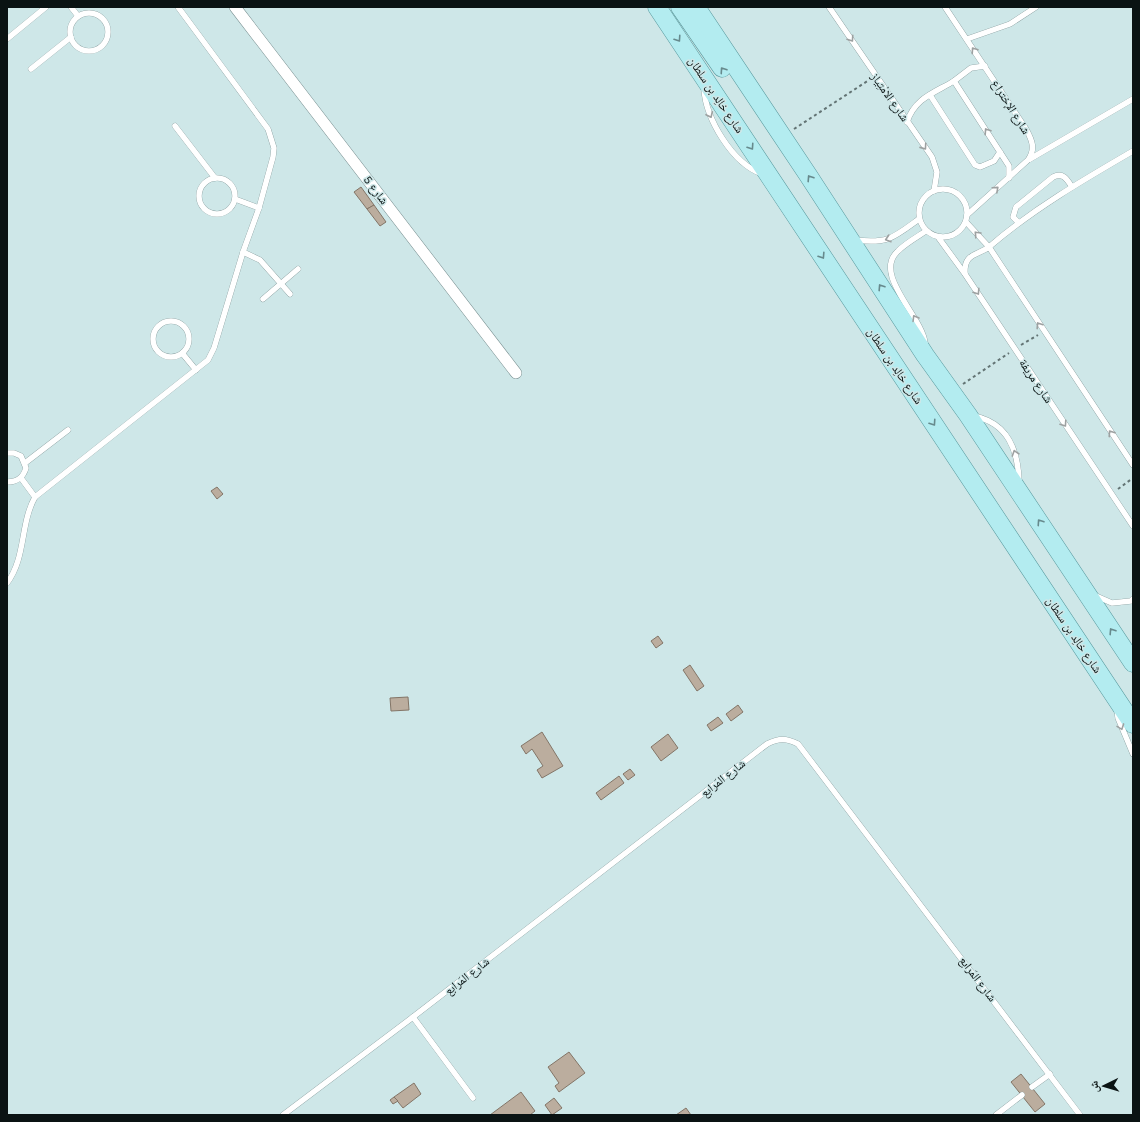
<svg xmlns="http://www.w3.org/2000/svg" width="1140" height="1122" font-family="Karla,'Noto Naskh Arabic',sans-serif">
<rect width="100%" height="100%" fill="#cee7e8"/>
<g fill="#bbad9e" stroke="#837567">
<path d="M361 187 374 205 367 209 354 192Z"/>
<path d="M374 205 386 222 380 226 367 209Z"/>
<path d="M217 487 223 494 217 499 211 491Z"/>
<path d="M658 636 663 643 656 648 651 641Z"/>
<path d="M690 665 704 686 697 691 683 670Z"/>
<path d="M408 697 409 710 391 711 390 698Z"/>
<path d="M738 705 743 712 731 721 726 714Z"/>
<path d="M718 717 723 723 711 731 707 725Z"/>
<path d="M542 732 563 766 542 778 537 770 543 766 532 749 526 754 521 746Z"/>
<path d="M668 734 678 748 661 761 651 747Z"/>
<path d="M630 769 635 775 628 780 623 774Z"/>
<path d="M619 776 624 783 601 800 596 793Z"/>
<path d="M569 1052 585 1073 559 1092 555 1086 559 1083 548 1067Z"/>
<path d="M1021 1074 1045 1104 1035 1112 1011 1082Z"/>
<path d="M414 1083 421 1094 403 1108 394 1097Z"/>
<path d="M521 1092 535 1111 530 1115H490Z"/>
<path d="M394 1097 398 1101 393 1104 390 1100Z"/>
<path d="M554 1098 562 1108 552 1115 545 1105Z"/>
<path d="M686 1108 691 1115H676Z"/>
</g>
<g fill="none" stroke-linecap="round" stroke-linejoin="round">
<g stroke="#799091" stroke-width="6">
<g id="lane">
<path d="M71 7 78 16"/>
<path d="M829 7 932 157 937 172 934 191"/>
<path d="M945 7 1026 129C1032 140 1036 149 1028 160L967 215"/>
<circle cx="89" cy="32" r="19"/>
<path d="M7 39 46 7"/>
<path d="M967 39 1010 24 1036 7"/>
<path d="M31 69 71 37"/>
<path d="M954 81 971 68 985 66"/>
<path d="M704 89C706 119 732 163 762 174"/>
<path d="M930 95 975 165 980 167 994 161 1000 152"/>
<path d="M907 122C915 98 934 93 954 81L1009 166V178"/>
<path d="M175 126 215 178"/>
<path d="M1030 159 1133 99"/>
<circle cx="217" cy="196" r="18"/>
<circle cx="943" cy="213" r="24"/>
<path d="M235 199 259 208"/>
<path d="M966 222 989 247C1033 209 1083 180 1133 151"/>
<path d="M1018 222 1013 217 1016 207 1053 177C1063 172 1067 179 1072 187"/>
<path d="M938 237 965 274 1133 526"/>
<path d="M855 240C888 244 893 238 919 219"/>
<path d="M243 252 260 260 290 294"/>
<path d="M965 273C964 253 977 256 989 247L1133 465"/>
<path d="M263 299 298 269"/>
<circle cx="171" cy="339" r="18"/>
<path d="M925 343C922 316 872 274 898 251 906 243 917 237 926 231"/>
<path d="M182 353 196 370"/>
<path d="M974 416C1008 423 1018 450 1019 481"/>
<path d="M7 453H14L21 456 26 468C23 478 17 482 7 482"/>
<path d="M25 463 68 430"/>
<path d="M21 478 35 497"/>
<path d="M7 583C26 558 20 524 35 497L208 360 214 348 243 252 259 208 273 157 274 148 268 129 178 7"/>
<path d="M1096 596 1112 603 1131 601 1133 599"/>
<path d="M1117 710 1118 718 1133 754"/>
<path d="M413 1017 473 1098"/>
<path d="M1032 1087 1050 1074"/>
<path d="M283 1115 413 1017 767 744C779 738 786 738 798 744L1080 1115"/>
<path d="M996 1115 1022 1095"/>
</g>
</g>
<g stroke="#799091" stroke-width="12">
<path id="street" d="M235 7 516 373"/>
</g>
<g stroke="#57989c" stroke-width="19">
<g id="primary">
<path d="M657 7 1133 724"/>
<path d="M680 7 722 68"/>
<path d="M696 7 808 175 925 355 968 415 1133 663"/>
</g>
</g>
<g stroke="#637474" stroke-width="2" stroke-dasharray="3 3" stroke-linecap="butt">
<path d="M794 129 869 80"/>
<path d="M1021 345 1038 335"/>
<path d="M963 384 1009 353"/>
<path d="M1118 489 1133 478"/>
</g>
<use href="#lane" stroke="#fff" stroke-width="5.5"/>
<use href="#street" stroke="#fff" stroke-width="11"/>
<use href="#primary" stroke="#b3ecf0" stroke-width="18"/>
</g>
<defs><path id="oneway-chevron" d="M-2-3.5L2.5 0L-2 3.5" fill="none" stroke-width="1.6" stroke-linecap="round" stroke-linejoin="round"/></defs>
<g stroke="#678a8d">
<use href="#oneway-chevron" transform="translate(678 39) rotate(56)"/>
<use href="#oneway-chevron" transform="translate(723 70) rotate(-124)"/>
<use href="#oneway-chevron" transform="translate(751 147) rotate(56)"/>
<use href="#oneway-chevron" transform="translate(810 178) rotate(-123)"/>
<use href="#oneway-chevron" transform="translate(822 256) rotate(57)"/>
<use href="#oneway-chevron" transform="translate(881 287) rotate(-123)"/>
<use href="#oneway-chevron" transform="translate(933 423) rotate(56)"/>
<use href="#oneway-chevron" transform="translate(1040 522) rotate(-124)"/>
<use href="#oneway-chevron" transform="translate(1112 631) rotate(-123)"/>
</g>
<g stroke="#9da1a1">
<use href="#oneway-chevron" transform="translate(851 39) rotate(56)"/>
<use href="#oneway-chevron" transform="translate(974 50) rotate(-124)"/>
<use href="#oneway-chevron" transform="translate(710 115) rotate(65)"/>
<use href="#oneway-chevron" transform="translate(987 131) rotate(-123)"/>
<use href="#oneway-chevron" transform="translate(924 147) rotate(55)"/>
<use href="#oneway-chevron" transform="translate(996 189) rotate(-42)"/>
<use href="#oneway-chevron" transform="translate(977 234) rotate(-133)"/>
<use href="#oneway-chevron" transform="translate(888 239) rotate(162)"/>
<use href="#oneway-chevron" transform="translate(977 292) rotate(57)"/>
<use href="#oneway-chevron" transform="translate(915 318) rotate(-121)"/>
<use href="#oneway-chevron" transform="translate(1039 325) rotate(-123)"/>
<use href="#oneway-chevron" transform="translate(1064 424) rotate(56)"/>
<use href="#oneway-chevron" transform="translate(1111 433) rotate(-124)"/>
<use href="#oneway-chevron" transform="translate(1015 453) rotate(-108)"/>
<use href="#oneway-chevron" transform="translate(1121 727) rotate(70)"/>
</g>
<g text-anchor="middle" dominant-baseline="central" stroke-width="3" stroke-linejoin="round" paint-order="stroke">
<g font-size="12" fill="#0a1313" stroke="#cee7e8">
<text transform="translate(716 95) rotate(56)">شارع خالِد بن سلطان</text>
<text transform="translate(890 97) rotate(55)">شارع الامْتِياز</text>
<text transform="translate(1011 107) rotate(58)">شارع الإختراع</text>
<text transform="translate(376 190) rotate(53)">شارع 5</text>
<text transform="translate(895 366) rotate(56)">شارع خالِد بن سلطان</text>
<text transform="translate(1036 381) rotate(56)">شارع مريفة</text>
<text transform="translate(1074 635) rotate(56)">شارع خالِد بن سلطان</text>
<text transform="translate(723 778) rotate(-38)">شارع المَرابع</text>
<text transform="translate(467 976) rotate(-38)">شارع المَرابع</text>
<text transform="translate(978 979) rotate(53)">شارع المَرابع</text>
</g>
</g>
<rect width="1140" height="1122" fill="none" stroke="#0a1313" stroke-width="16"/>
<g transform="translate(1104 1086) rotate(265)" stroke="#cee7e8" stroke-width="3" paint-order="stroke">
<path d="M0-3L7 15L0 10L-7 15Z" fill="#0a1313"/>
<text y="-6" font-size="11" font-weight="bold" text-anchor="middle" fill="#0a1313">ش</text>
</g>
</svg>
